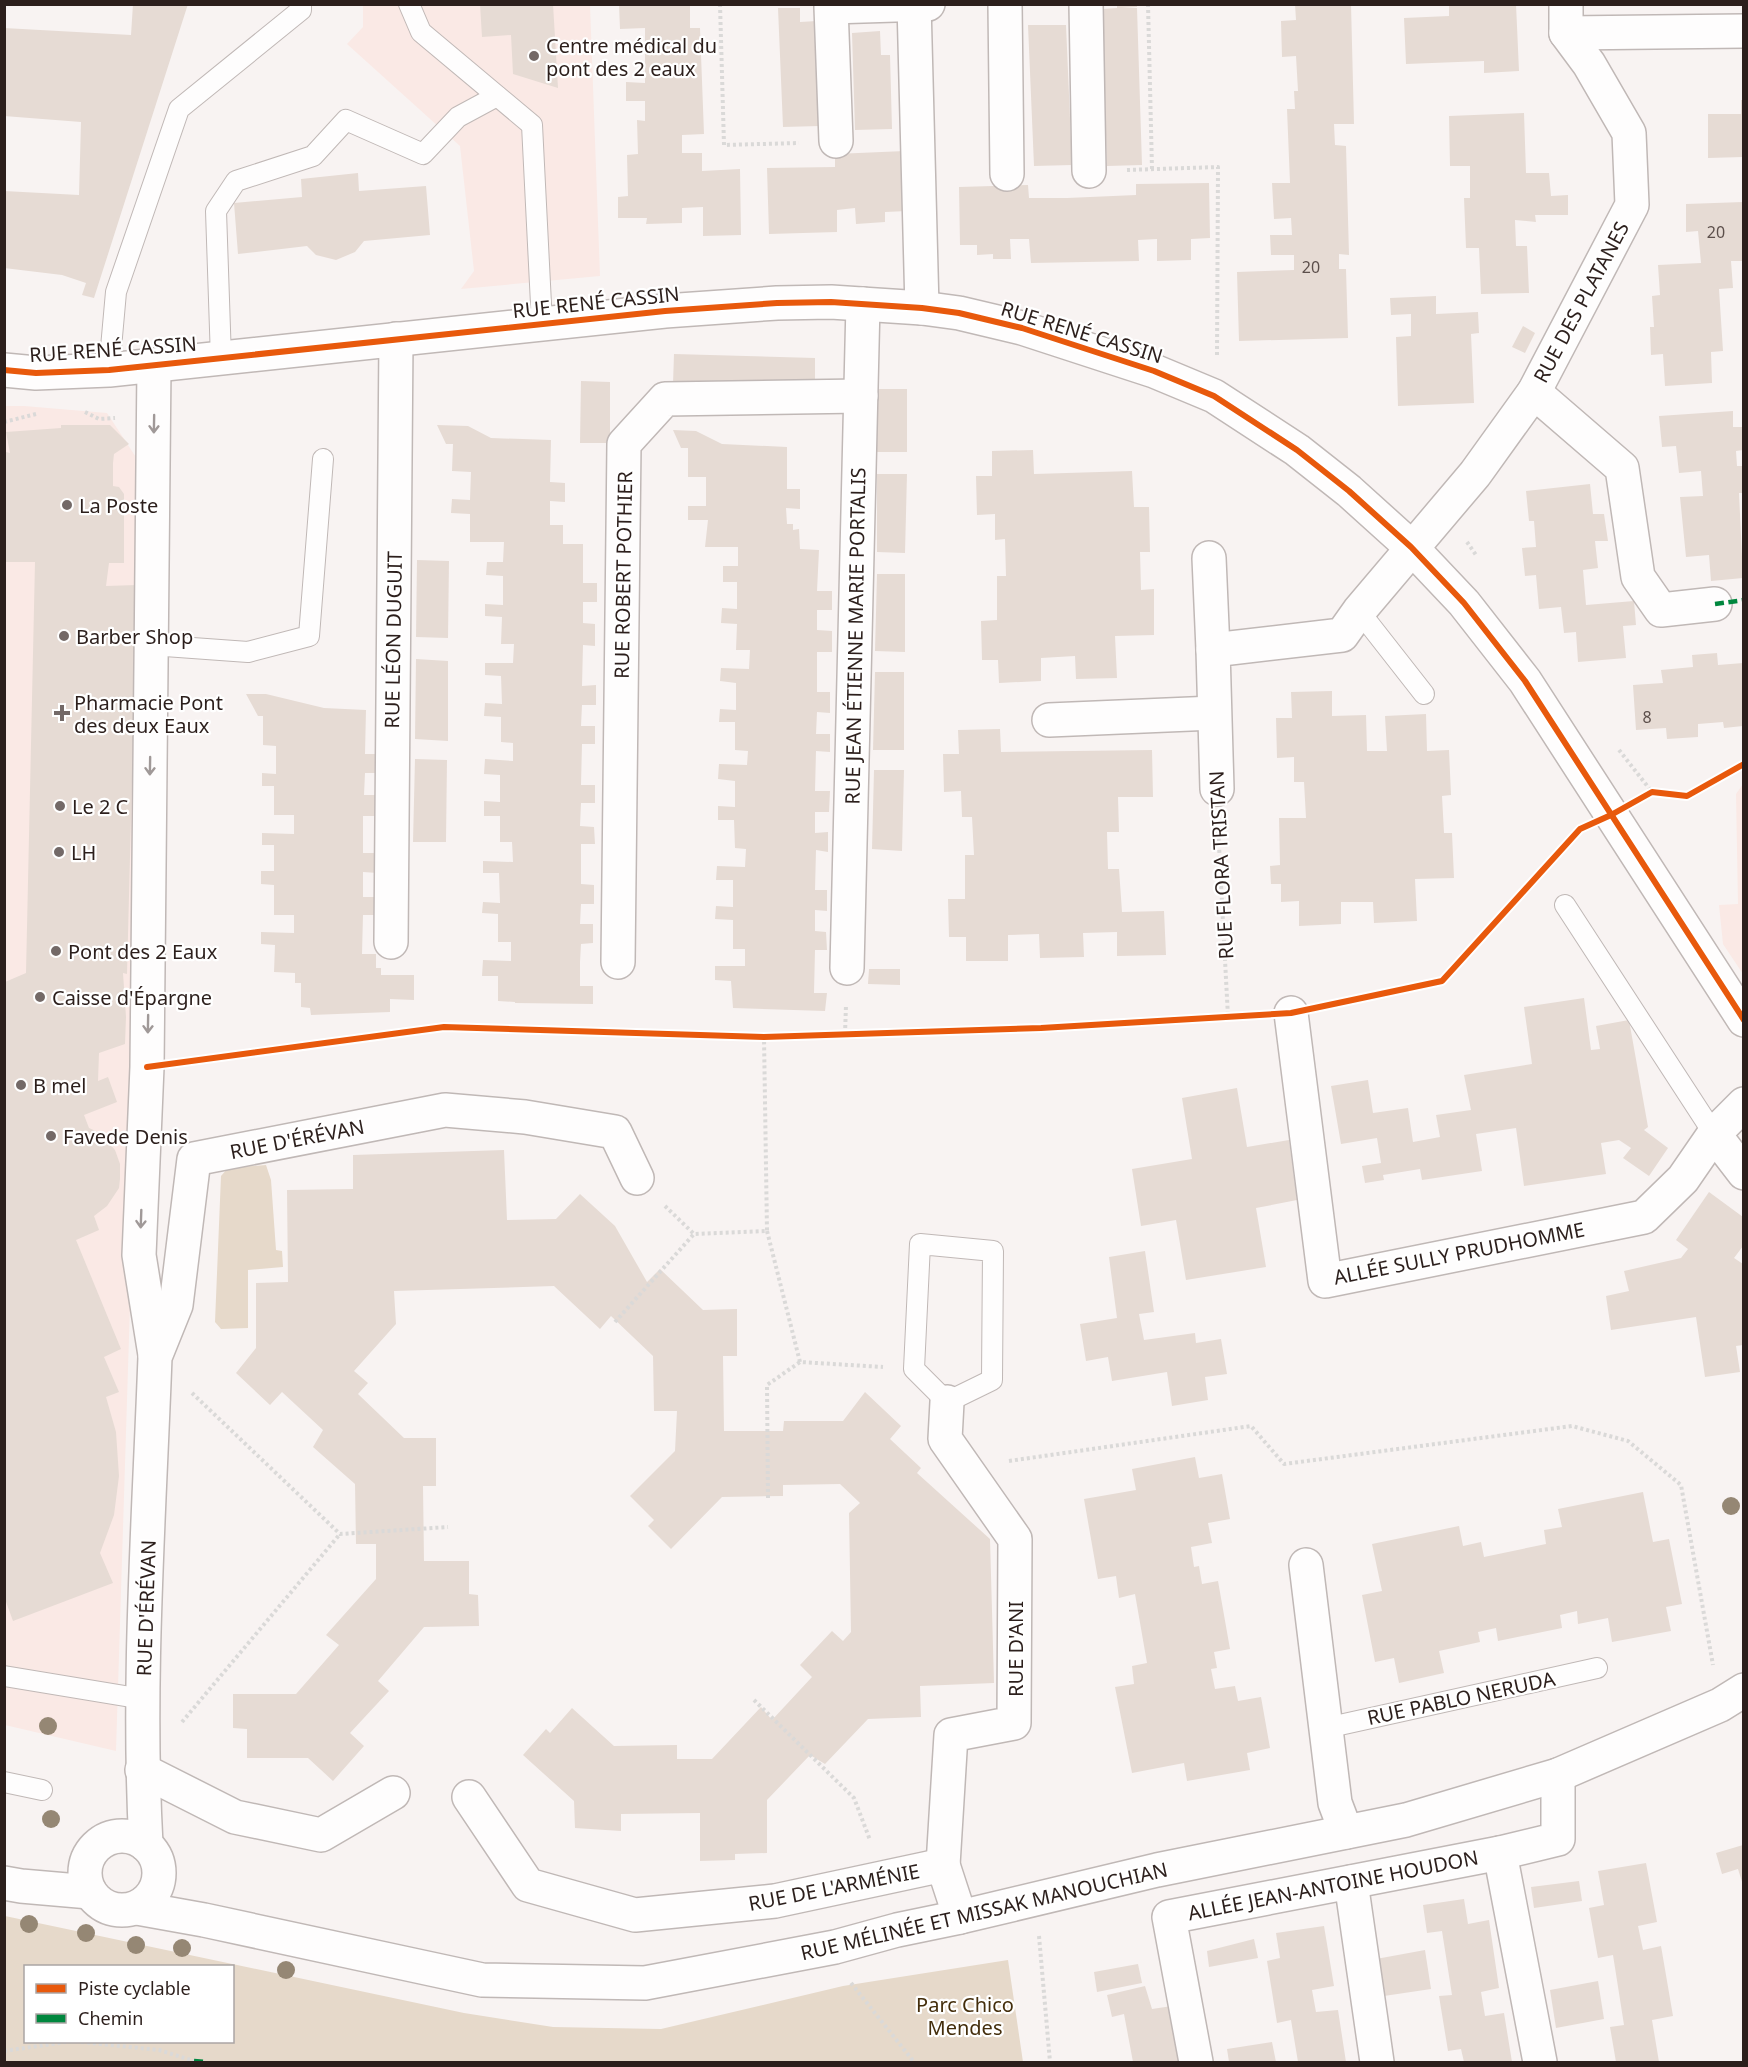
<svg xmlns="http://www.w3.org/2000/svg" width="1748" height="2067" font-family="'Noto Sans',sans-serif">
<rect width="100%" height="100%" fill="#f8f3f2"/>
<g fill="#fae9e5">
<path d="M363 5H590L600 276 461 289 474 271 460 146 347 44 363 27Z"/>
<path d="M4 406H24L107 413 143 468 134 1178 116 1751 5 1725Z"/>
<path d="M1743 784V974L1723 944 1719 905 1738 904 1736 794Z"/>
</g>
<g fill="#e6d9ca" fill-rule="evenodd">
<path d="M266 1165 271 1180 276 1250 282 1251 283 1267 248 1270V1328L221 1329 215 1322 221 1176 228 1168Z"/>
<path d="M5 1916 464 2013 553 2027 661 2029 843 1986 1008 1960 1023 2062H5ZM26 1966H232V2042H26Z"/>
</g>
<g fill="#e6dbd4">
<path d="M133 4H188L94 298 82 295 86 283 62 275 4 268V191L79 195 81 122 4 116V28L131 35Z"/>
<path d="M480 4H553L558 88 513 74 511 35 482 37Z"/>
<path d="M619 4H690V28H700L704 134 682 135V153H702V171L740 169 741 235 703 236V207L682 208V223L646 224 647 218H618V197L628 196 627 155 638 154 637 120 645 121V101H626V82L645 83V28L620 29Z"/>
<path d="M1117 4H1137V7L1122 8H1137L1142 165 1107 166 1102 9 1117 8Z"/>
<path d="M1295 4H1351L1354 124H1334L1335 145 1346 146 1349 255 1339 254V269H1346L1348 338 1239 341 1237 272 1294 270V255H1271L1270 235H1292L1291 218 1274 219 1272 183H1290L1287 109H1295L1294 91H1298L1296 56 1282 57 1281 21 1296 20Z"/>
<path d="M1449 4H1516L1519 71 1484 73V61L1406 64 1404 18 1449 16Z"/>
<path d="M778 8H800V22L817 21 820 126 783 127Z"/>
<path d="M1028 25H1066L1072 165 1034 166Z"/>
<path d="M880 31 881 55H890L892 129 855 130 852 33Z"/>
<path d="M1741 100H1743V157L1708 158V114H1741Z"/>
<path d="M1524 113 1526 173H1549L1551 196 1568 195V215H1535L1536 222 1515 220 1516 246H1527L1529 293 1481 294 1479 248H1466L1464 198H1470V166H1450L1449 116Z"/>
<path d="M905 151 907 211 885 212V222L856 224 855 208 837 210V232L769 234 767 168 835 167V154Z"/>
<path d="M358 173 359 191 426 186 430 235 364 241 355 252 336 260 316 255 307 246 238 254 234 203 302 197 301 179Z"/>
<path d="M1209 183 1210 238 1191 239V260L1157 261V239L1138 240 1139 261 1031 263 1029 239H1010L1011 259H993V254L977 255V245H960L959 187 1028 185 1029 198H1067L1136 195V184Z"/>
<path d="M1743 202V261H1731L1733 288 1719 289 1723 351 1711 352 1712 383 1665 386 1663 354 1651 355 1650 327H1654L1652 296 1660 295 1658 265 1701 263 1698 231 1686 232V204Z"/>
<path d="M1436 296V314L1478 312 1479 333 1471 334 1474 403 1398 406 1396 337 1411 336V314L1391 315 1390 298Z"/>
<path d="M1523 326 1535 333 1525 353 1512 347Z"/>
<path d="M674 354 815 358V387L673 384Z"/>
<path d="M581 381 610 382V443H580Z"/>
<rect x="877" y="389" width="30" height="63"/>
<path d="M1733 411V427H1743V450L1736 451 1737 466H1743V493H1739L1743 578 1711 581 1709 555 1686 557 1680 497 1703 496 1701 471 1679 473 1676 446 1662 447 1659 416Z"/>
<path d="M61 425H110L129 444 114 454 113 463V486L119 487 124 494V563H109L106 586 137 585 127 974 123 973 126 1017 125 1044 99 1053 98 1081 108 1077 117 1102 84 1115 89 1128 100 1133 115 1150 120 1164V1179L119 1188 107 1206 94 1216 99 1230 76 1240 121 1349 104 1357 119 1392 106 1397 116 1432 119 1476 114 1515 100 1553 113 1583 13 1621 5 1599V982L26 973 35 562H6V452L10 453 6 432 61 428Z"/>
<path d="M437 425 468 426 491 438 551 440 550 482 565 483V502L550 501V525H563V544H583V583H597V602H583V623L595 624V646L583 645 582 686 596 685V705H582L581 726H595V744H582L581 785H595V803H581L580 826 594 827 595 844H581V884L594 885V904H581L580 924H593V943L581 944 580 962V986H593V1004L515 1003V1002L498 1001V976H482L483 960 511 961V942H498V914L482 913 483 902 500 903 499 873H483V861L513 862 512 842H500V816H484V801L500 802V775L484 774 485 759 513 761V743L501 742V717L484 716 485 703 502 704 501 676 485 675V663H513L514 644H501L502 617 485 616V604L503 605V576L486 575 487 562H503L504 542H470V514L451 513 452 499 470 500 471 472 452 471 453 444H446Z"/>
<path d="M673 430 696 431 722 444 787 447V489H800V509L786 508 787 524H793V530L799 529 800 549 819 550 817 591H832V610H817V630L832 631V652H817V692H830V713L817 712 816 734H830V752L816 751 815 791H830L829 812H815V833L828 832V852L816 850 815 890H827V911L815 910V931L826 932 827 950H815L814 993H827L825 1011 733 1008 731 981 715 980V966H745V949H733V920L715 919 716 906 733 907V880H716L717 866 745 867 746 849 735 848 734 820H718V806L735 807V781L718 779 719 764 747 765 748 751 735 750V722H719L720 709 736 710V683L720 681 721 668 749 669 750 650H736L737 624 721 623 722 608 737 609V582H723V566H738V547H705L708 520H688V506H706V477H688V448H681Z"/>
<path d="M1033 450 1034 474 1132 471 1134 507H1149L1150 552H1140L1141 590 1154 589V635L1115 636 1117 678 1076 679 1075 656 1041 658V681L999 683 998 660H982L981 621 997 620V576H1006L1005 539 995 540V514L977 515 976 476H992V451Z"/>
<path d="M877 474H907L905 553 877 552Z"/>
<path d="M1590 484 1593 514H1604L1608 541H1595L1598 568 1583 570 1586 605 1634 601 1636 625 1623 626 1626 658 1578 662 1576 632 1564 633 1561 607 1539 609 1536 575 1525 576 1522 548 1536 547 1534 521H1529L1526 491Z"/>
<path d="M417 560 449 561 448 638 416 637Z"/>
<path d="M877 574H905V652L875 651Z"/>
<path d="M1717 653 1718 665 1743 663V726L1724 728 1723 722 1698 724V737L1667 739 1666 728 1636 730 1633 685 1663 683 1661 670 1693 667 1692 655Z"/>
<path d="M416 659 448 661V741L415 739Z"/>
<path d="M875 672H904V750H873Z"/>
<path d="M1332 691V716L1366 715 1367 751H1387L1385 716 1426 714 1427 751 1449 750 1451 795 1442 796 1444 833H1452L1454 878 1415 879 1417 921 1374 923 1373 902H1341V924L1299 926V901L1281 902V884H1271L1270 866 1280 865 1279 818H1306L1304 782H1294V757L1277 758 1276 718H1292L1291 692Z"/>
<path d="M246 694H266L324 708 366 710 365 754H376V773H365L364 795H380L379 816H363V853H378V873L363 872V897H376V915H363L362 954H376V968H381V975H414V1000L390 999V1012L311 1015 310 1008 301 1007V983H295V973L274 972 275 945 261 944V932L294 933V915H274V885L261 884V871H274V845H262V833L294 834V815H274V786H262V773L276 774V746L263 745V716H258Z"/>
<path d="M1000 729 1001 752 1152 750 1153 797H1118L1119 832H1107L1108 869H1119L1122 912 1164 911 1166 955 1117 956V932L1083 933 1084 957 1040 958 1039 934 1008 935V961H966V937H949L948 899H965V855H974L972 817H962L961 791 944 792 943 754H959L958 730Z"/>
<path d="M415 759 447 760 446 842H413Z"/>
<path d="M874 770H904L902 851 872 849Z"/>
<path d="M869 969H900V985L868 984Z"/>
<path d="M1584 998 1591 1050 1600 1049 1596 1026 1629 1020 1648 1127 1644 1130 1668 1148 1649 1176 1623 1158 1631 1148 1619 1140 1601 1143 1606 1174 1524 1186 1516 1128 1476 1134 1482 1171 1422 1180 1420 1169 1383 1175 1384 1180 1365 1183 1362 1166 1381 1163 1377 1138 1341 1144 1331 1086 1368 1080 1373 1113 1408 1108 1413 1142 1440 1137 1436 1115 1471 1110 1464 1075 1532 1064 1524 1007Z"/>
<path d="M1237 1088 1247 1147 1289 1140 1297 1200 1256 1208 1266 1267 1186 1280 1176 1220 1141 1226 1132 1169 1192 1159 1182 1098Z"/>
<path d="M504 1150 507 1220 556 1219 580 1194 615 1226 647 1282 660 1269 703 1310 737 1309V1356H723L724 1431H783L784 1421H843L865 1392 901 1426 890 1439 921 1468 917 1473 990 1539 994 1683 920 1686 921 1717 868 1719 825 1764 810 1755 767 1800V1853L735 1854V1860L700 1861V1813L621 1814V1831L575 1828 574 1801 523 1755 546 1729 550 1733 572 1708 614 1746 677 1745V1759H712L761 1707 772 1720 812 1677 800 1665 832 1631 843 1641 851 1632 849 1513 860 1503 840 1484 783 1485V1496L722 1497 671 1549 648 1526 654 1520 630 1496 675 1451 677 1411H654L653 1356 611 1316 600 1329 554 1286 394 1291 396 1324 354 1371 368 1383 358 1394 404 1438H436V1486H423L424 1561H469V1594L478 1595 479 1626 424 1627 378 1681 389 1691 350 1733 364 1746 333 1781 308 1758H247V1729L233 1728V1694H296L339 1645 326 1635 376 1579V1544H356L355 1484 313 1447 323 1430 282 1392 270 1405 236 1373 256 1348V1283L288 1282 287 1190 353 1189V1155Z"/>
<path d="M1709 1192 1743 1217V1246L1734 1258 1743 1264V1345L1736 1346 1740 1372 1705 1377 1696 1317 1611 1330 1606 1296 1629 1291 1624 1271 1681 1258 1688 1249 1676 1240Z"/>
<path d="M1145 1251 1154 1312 1139 1314 1144 1340 1195 1333 1196 1343 1221 1339 1227 1374 1205 1377 1208 1400 1172 1406 1167 1372 1112 1381 1108 1357 1086 1361 1080 1324 1117 1318 1109 1257Z"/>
<path d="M1195 1457 1199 1478 1222 1474 1230 1519 1208 1523 1212 1543 1191 1547 1194 1567 1199 1566 1202 1584 1218 1581 1230 1649 1214 1652 1217 1668 1211 1669 1215 1689 1235 1686 1238 1701 1261 1697 1270 1748 1247 1753 1250 1770 1187 1781 1184 1763 1132 1773 1115 1687 1134 1684 1132 1666 1147 1663 1135 1594 1119 1598 1116 1576 1098 1579 1084 1499 1136 1490 1132 1469Z"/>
<path d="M1643 1492 1653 1542 1669 1539 1682 1604 1666 1607 1671 1631 1612 1642 1608 1618 1578 1624 1577 1611 1560 1615 1562 1628 1498 1641 1496 1628 1478 1632 1480 1642 1439 1651 1444 1673 1399 1683 1394 1658 1375 1662 1362 1595 1382 1591 1372 1544 1459 1526 1463 1546 1481 1542 1484 1557 1546 1544 1544 1530 1562 1527 1558 1509Z"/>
<path d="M1743 1845V1885L1738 1869 1722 1874 1716 1853Z"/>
<path d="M1646 1863 1657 1922 1638 1926 1643 1950 1661 1946 1673 2016 1652 2020 1659 2062H1616L1610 2027 1624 2025 1613 1955 1598 1958 1589 1908 1604 1905 1598 1871Z"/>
<path d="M1579 1881 1582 1901 1534 1908 1531 1887Z"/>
<path d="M1464 1899 1468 1924 1489 1920 1499 1988 1481 1992 1485 2016 1504 2013 1512 2062H1464L1461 2049 1448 2051 1439 1996 1452 1995 1442 1931 1427 1933 1423 1905Z"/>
<path d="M1324 1926 1334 1986 1312 1990 1316 2012 1338 2010 1346 2062H1298L1291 2020 1277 2023 1267 1961 1280 1958 1276 1933Z"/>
<path d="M1254 1939 1258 1958 1209 1967 1207 1951Z"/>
<path d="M1425 1950 1431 1989 1384 1996 1376 1959Z"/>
<path d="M1138 1964 1142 1983 1097 1992 1094 1972Z"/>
<path d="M1598 1981 1604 2019 1556 2028 1550 1990Z"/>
<path d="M1145 1986 1152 2009 1172 2006 1182 2062H1133L1124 2014 1112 2017 1107 1995Z"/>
<path d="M1272 2042 1276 2062H1229L1227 2049Z"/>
</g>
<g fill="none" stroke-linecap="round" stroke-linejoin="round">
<g stroke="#c0b8b6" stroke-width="22">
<g id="service">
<path d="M409 4 421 32 532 125 542 324"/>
<path d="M221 359 216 211 236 181 313 156 346 120 423 154 458 117 497 96"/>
<path d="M109 370 116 292 179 109 301 10V4"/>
<path d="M1359 611 1424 694"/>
<path d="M151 645 248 652 309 636 323 459"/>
<path d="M1565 905 1714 1134"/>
<path d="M920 1244 993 1251 992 1380 947 1402 914 1369Z"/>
<path d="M4 1676 143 1699"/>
<path d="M1326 1728 1597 1668"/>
<path d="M4 1782 42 1790"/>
</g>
</g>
<g stroke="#c0b8b6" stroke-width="36">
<g id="minor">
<path d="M914 4 922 308"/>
<path d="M1005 4 1007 174"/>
<path d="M1086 4 1089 171"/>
<path d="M1566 33 1744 31"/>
<path d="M836 141 831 7 928 4"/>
<path d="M154 365 147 1067 139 1255 155 1355"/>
<path d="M1534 392 1622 468 1638 577 1661 610 1715 604"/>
<path d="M1209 558 1213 650"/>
<path d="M1049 720 1214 713"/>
<path d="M1217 789 1213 650 1342 635 1359 611 1475 474 1534 392 1632 205 1629 133 1589 64 1566 33V4"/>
<path d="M391 942 396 339"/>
<path d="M618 962 624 444 665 399 861 396"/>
<path d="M847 968 863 304"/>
<path d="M1291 1013 1325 1281 1644 1217 1683 1179 1714 1134 1744 1104"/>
<path d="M1714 1134 1744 1173"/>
<path d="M1306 1565 1335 1803 1346 1832"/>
<path d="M142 1770 235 1817 321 1835 393 1793"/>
<path d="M469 1797 528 1885 635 1915 775 1901 943 1865 960 1917"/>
<circle cx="122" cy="1873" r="37"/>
<path d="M146 1845C137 1683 149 1520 155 1357L176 1305 194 1159 445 1110 525 1117 615 1132 637 1178"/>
<path d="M943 1865 951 1735 1014 1723 1015 1539 945 1439 947 1402"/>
<path d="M1351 1882 1377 2062"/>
<path d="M4 1883 21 1886 90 1892"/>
<path d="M137 1908 204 1920 482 1980 645 1983 835 1947 897 1930 960 1917 1157 1870 1406 1820 1558 1775 1720 1705 1744 1690"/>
<path d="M1196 2062 1169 1917 1500 1853"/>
<path d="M1540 2062 1500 1853 1558 1839V1775"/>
</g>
</g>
<g stroke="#c0b8b6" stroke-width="36">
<path id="tertiary" d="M4 370 36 373 109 370 665 311 777 303 831 302 922 308 959 313 1022 328 1154 371 1214 396 1297 450 1349 491 1411 547 1464 603 1525 681 1744 1020"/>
</g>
<g stroke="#dad9d8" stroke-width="4" stroke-dasharray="3 3" stroke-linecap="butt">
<path d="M720 4 724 145 799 143"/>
<path d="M1148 4 1152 169"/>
<path d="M1127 170 1218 167 1217 356"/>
<path d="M85 412 99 419 115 418"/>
<path d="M4 422 36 414"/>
<path d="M1467 542 1476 555"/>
<path d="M1619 750 1652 792"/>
<path d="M1218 826 1228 1017"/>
<path d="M845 1034 846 1005"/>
<path d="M665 1206 694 1234 767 1231 764 1037"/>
<path d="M767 1231 800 1362 883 1367"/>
<path d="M615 1322 694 1234"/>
<path d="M192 1393 340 1534 448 1527"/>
<path d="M1009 1461 1251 1426 1284 1464 1572 1426 1628 1441 1681 1485 1713 1665"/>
<path d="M768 1498 767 1385 800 1362"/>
<path d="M754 1700 854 1798 870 1840"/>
<path d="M182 1722 340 1534"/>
<path d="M1039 1936 1050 2062"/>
<path d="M851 1983 914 2062"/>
<path d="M81 2042 159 2050 194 2061 192 2062"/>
<path d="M4 2051 66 2042"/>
</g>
<use href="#service" stroke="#fefdfd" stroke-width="20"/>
<use href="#minor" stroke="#fefdfd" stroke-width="33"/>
<use href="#tertiary" stroke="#fefdfd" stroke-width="33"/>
<g stroke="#00873e" stroke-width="4.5" stroke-dasharray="9 4.5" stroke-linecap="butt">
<path d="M1715 604 1744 600"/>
<path d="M194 2061 206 2062"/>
</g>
<g stroke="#fff" stroke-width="10">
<g id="cycleway">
<path d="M4 370 36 373 109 370 665 311 777 303 831 302 922 308 959 313 1022 328 1154 371 1214 396 1297 450 1349 491 1411 547 1464 603 1525 681 1744 1020"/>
<path d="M147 1067 444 1027 764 1037 1041 1028 1291 1013 1442 981 1580 829 1611 815 1652 792 1687 796 1744 764"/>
</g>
</g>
<use href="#cycleway" stroke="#e8590c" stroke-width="6"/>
</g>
<g fill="#958774">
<circle cx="1731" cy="1506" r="9"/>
<circle cx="48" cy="1726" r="9"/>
<circle cx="51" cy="1819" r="9"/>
<circle cx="29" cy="1924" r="9"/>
<circle cx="86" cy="1933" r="9"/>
<circle cx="136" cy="1945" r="9"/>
<circle cx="182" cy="1948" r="9"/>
<circle cx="286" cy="1970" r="9"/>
</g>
<defs><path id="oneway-shaft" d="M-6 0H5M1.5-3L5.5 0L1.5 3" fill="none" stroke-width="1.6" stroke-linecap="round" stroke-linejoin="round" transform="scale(1.5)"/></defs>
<g stroke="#a09998">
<use href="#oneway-shaft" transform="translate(154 424) rotate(91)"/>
<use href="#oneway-shaft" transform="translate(150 766) rotate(91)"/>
<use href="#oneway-shaft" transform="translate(148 1024) rotate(91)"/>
<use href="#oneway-shaft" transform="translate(141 1219) rotate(92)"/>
</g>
<g fill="#736967" stroke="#fff" stroke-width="2">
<circle cx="534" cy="56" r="6"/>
<circle cx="67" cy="505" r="6"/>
<circle cx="64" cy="636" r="6"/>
<path d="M59 704h6v6h6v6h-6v6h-6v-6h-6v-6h6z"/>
<circle cx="60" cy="806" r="6"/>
<circle cx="59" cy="852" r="6"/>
<circle cx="56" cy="951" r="6"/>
<circle cx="40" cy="997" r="6"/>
<circle cx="21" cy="1085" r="6"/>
<circle cx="51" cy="1136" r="6"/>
</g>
<g text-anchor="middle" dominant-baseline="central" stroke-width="4.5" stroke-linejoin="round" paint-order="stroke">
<g font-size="16" fill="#5c4f4b">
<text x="1716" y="232">20</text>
<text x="1311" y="267">20</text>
<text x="1647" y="717">8</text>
</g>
<g font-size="20" fill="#2c1f1c" stroke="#fff" text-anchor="start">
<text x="546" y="45">Centre médical du<tspan x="546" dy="23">pont des 2 eaux</tspan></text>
<text x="79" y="505">La Poste</text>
<text x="76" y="636">Barber Shop</text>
<text x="74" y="702">Pharmacie Pont<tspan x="74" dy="23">des deux Eaux</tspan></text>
<text x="72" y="806">Le 2 C</text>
<text x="71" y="852">LH</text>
<text x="68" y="951">Pont des 2 Eaux</text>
<text x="52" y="997">Caisse d'Épargne</text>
<text x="33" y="1085">B mel</text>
<text x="63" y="1136">Favede Denis</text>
</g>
<g font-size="20" fill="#2c1f1c" stroke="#fff">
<text transform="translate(596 302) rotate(-6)">RUE RENÉ CASSIN</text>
<text transform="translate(1581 302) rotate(-62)">RUE DES PLATANES</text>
<text transform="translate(1082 332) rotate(17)">RUE RENÉ CASSIN</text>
<text transform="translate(113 349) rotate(-4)">RUE RENÉ CASSIN</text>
<text transform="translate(623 575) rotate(-89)">RUE ROBERT POTHIER</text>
<text transform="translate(855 636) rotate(-89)">RUE JEAN ÉTIENNE MARIE PORTALIS</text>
<text transform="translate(393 640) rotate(-89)">RUE LÉON DUGUIT</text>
<text transform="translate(1221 865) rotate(-93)">RUE FLORA TRISTAN</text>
<text transform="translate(297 1139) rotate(-11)">RUE D'ÉRÉVAN</text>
<text transform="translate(1459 1253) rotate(-11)">ALLÉE SULLY PRUDHOMME</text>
<text transform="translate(146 1608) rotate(-88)">RUE D'ÉRÉVAN</text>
<text transform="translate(1015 1649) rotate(-90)">RUE D'ANI</text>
<text transform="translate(1461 1698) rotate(-12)">RUE PABLO NERUDA</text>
<text transform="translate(1333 1885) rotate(-11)">ALLÉE JEAN-ANTOINE HOUDON</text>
<text transform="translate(834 1887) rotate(-11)">RUE DE L'ARMÉNIE</text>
<text transform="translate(984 1911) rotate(-13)">RUE MÉLINÉE ET MISSAK MANOUCHIAN</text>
</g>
<g font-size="20" fill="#442e0c" stroke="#fff">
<text x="965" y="2004">Parc Chico<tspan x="965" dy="23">Mendes</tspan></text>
</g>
</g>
<rect width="1748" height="2067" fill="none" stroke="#2c1f1c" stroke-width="12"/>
<rect x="24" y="1965" width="210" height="78" fill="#ffffff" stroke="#aba5a4" stroke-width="1.5"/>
<rect x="36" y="1984" width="30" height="9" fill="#e8590c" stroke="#aba5a4" stroke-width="1.5"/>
<text x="78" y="1995" font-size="18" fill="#2c1f1c">Piste cyclable</text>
<rect x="36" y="2014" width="30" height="9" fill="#00873e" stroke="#aba5a4" stroke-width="1.5"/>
<text x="78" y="2025" font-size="18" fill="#2c1f1c">Chemin</text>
</svg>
